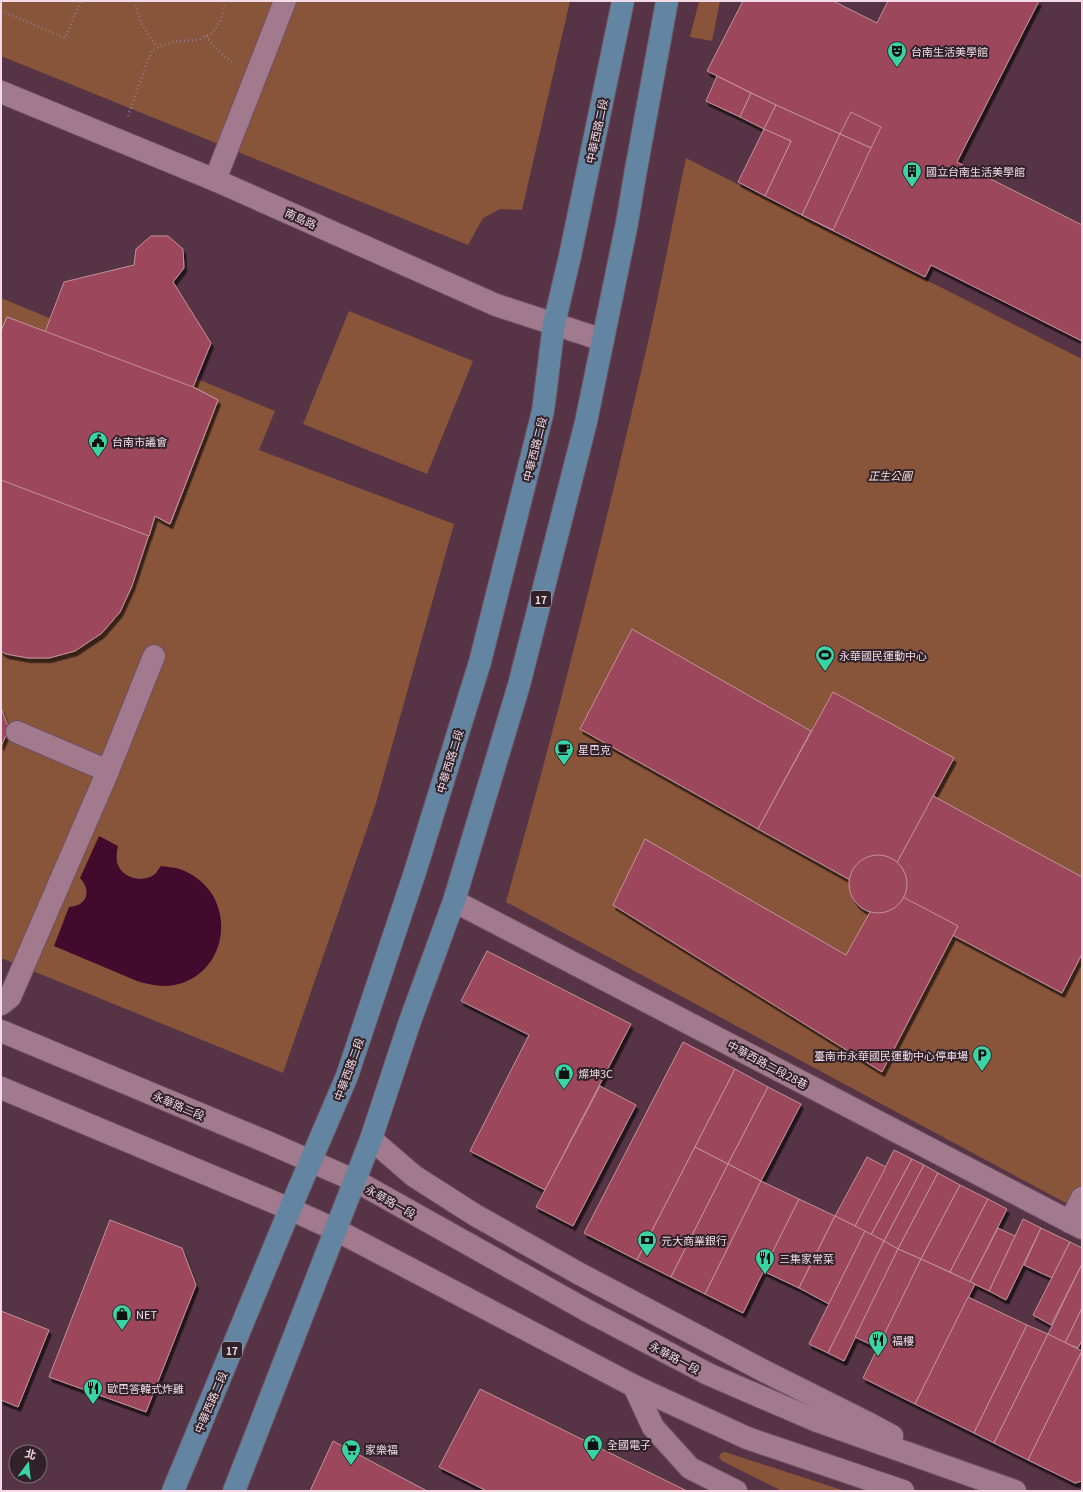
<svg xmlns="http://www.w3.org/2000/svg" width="1083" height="1492" font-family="Georgia,'Noto Sans TC',serif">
<defs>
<filter id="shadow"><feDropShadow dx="2.5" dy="4.5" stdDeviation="0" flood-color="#0009"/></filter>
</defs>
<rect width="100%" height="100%" fill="#563345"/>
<g fill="#89553a">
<path d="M1 1H570L522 210 500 209 483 218 468 245 1 56Z"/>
<path d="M699 1H720L712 41 690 37Z"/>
<path d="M686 158 1082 359V1199L1077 1209 506 902C558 717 605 530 648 342 662 281 673 219 686 158Z"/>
<path d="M1 298 275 411 259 450 454 524 376 803 283 1073 1 958Z"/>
<path d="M349 311 473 361 427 474 303 424Z"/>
<path d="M725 1452 845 1491H782L722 1461 719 1457 721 1453Z"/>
</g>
<path fill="#420a2d" d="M99 836 118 846C117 851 116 856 117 862 121 878 142 884 155 874 157 872 159 868 161 866 166 867 171 867 176 868 184 870 192 874 198 879 236 908 226 971 179 984 164 988 151 985 137 981L54 946 69 907C87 906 92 891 80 878Z"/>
<g fill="#9d475b" stroke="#c1929a" filter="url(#shadow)">
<path d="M743 1H833L877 23 888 1H1039L957 162 1082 225V341L931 265 925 277 802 215 840 134 776 105 707 71Z"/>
<path d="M717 76 751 93 740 117 706 101Z"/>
<path d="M751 93 776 105 764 129 740 117Z"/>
<path d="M776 105 840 134 802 215 765 196 791 141 764 129Z"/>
<path d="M851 112 881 127 871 148 840 134Z"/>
<path d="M764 129 791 141 765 196 738 182Z"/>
<path d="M840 134 871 148 833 230 802 215Z"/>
<path d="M151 236H168L183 249 184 268 173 282 211 343 193 387 218 400 170 524 155 516 132 586 120 612 102 633 75 651 49 658H28L6 654 1 651V331L7 317 45 332 64 282 134 265 136 249Z"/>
<path d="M7 317 193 387 218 400 170 524 155 516 149 536 1 480V331Z"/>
<path d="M632 629 811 731 758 829 580 729Z"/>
<path d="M833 692 954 758 879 896 758 829Z"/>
<path d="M1 708 9 729 1 746Z"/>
<path d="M933 796 1082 877V954L1062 993 879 896Z"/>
<path d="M645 839 846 955 884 887 958 926 882 1072 613 905Z"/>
<circle cx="878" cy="884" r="29"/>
<path d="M487 951 631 1024 545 1190 470 1151 529 1035 461 1001Z"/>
<path d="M683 1042 735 1069 637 1260 584 1233Z"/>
<path d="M735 1069 768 1087 728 1164 695 1147Z"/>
<path d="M600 1086 636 1105 573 1226 536 1207Z"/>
<path d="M768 1087 801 1104 761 1181 728 1164Z"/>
<path d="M695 1147 728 1164 671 1277 637 1260Z"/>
<path d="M894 1150 912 1159 871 1235 855 1226Z"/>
<path d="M867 1157 886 1167 855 1226 835 1216Z"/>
<path d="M912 1159 924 1165 884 1241 871 1235Z"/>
<path d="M728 1164 761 1181 705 1294 671 1277Z"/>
<path d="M924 1165 938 1173 898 1249 884 1241Z"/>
<path d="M938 1173 960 1185 921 1259 898 1249Z"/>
<path d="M761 1181 799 1199 743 1313 705 1294Z"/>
<path d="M960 1185 988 1199 950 1272 921 1259Z"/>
<path d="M799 1199 835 1216 799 1288 763 1271Z"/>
<path d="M988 1199 1007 1209 970 1282 950 1272Z"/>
<path d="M835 1216 865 1231 829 1304 799 1288Z"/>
<path d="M1023 1219 1041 1228 1006 1300 989 1291Z"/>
<path d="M110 1220 182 1248 196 1285 146 1412 49 1377Z"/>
<path d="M998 1228 1015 1236 989 1291 970 1282Z"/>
<path d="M1041 1228 1070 1242 1052 1278 1024 1265Z"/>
<path d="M865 1231 884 1241 828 1353 809 1344Z"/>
<path d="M884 1241 898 1249 844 1361 828 1353Z"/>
<path d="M1070 1242 1082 1248V1264L1051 1325 1033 1315Z"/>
<path d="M898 1249 921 1259 878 1348 855 1337Z"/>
<path d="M921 1259 975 1284 915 1404 863 1378Z"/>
<path d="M1082 1264V1308L1065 1343 1048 1334Z"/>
<path d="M968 1297 1027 1325 974 1433 915 1404Z"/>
<path d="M1082 1308V1340L1078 1348 1065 1343Z"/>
<path d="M1 1311 49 1330 18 1407 1 1400Z"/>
<path d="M1027 1325 1048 1334 994 1443 974 1433Z"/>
<path d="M1048 1334 1082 1351 1028 1460 994 1443Z"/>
<path d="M1082 1351V1481L1075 1483 1028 1460Z"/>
<path d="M480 1389 687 1491H487L439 1467Z"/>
<path d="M333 1441 427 1491H310Z"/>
</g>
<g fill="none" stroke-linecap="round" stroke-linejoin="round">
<g stroke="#6e505f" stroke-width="24">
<g id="minor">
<path d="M1 92 215 180 496 305 603 340"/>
<path d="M215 180 285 1"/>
<path d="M108 771 154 656"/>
<path d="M454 901 1082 1228"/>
<path d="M1 1004 10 997 108 771 17 732"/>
<path d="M1 1031 267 1142 356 1181 586 1310 708 1374 817 1421 1015 1491"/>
<path d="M1 1088 290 1209 336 1230 634 1386 747 1438 903 1491"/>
<path d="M371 1139 414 1176 475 1215 578 1273 764 1371 866 1422 892 1436"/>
<path d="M1070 1222 1082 1198"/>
<path d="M634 1386 653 1427 690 1468 736 1491"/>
</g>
</g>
<g stroke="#6e505f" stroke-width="24">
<g id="major">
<path d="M173 1491 290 1209 347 1076 415 872 480 662 543 411 554 324 570 256 623 1"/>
<path d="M234 1491 371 1139 409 1024 454 901 519 685 586 422 627 223 635 175 667 1"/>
</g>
</g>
<g stroke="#967887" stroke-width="2.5" stroke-dasharray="1 3" stroke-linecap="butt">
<path d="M134 1 141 23 157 47"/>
<path d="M1 11 65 38 81 1"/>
<path d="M206 36C214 47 222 56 234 63"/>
<path d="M128 116 148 60 153 49 175 41 198 40 212 33 221 20 226 1"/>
</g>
<use href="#minor" stroke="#a27a8e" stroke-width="22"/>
<use href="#major" stroke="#6385a1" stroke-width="22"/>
</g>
<defs>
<g id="theatre-pin" transform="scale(1)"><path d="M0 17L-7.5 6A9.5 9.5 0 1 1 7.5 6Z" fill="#3ad4a4" stroke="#312129"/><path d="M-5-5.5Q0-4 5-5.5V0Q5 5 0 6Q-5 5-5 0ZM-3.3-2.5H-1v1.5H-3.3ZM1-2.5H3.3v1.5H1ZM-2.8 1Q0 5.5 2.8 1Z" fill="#111"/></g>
<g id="building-pin" transform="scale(1)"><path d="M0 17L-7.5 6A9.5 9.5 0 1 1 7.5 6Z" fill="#3ad4a4" stroke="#312129"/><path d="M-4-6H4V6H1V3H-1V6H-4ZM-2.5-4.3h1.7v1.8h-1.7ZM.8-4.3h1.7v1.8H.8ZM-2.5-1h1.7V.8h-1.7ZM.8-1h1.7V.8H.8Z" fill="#111"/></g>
<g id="civic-pin" transform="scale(1)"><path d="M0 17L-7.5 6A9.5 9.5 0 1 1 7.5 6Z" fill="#3ad4a4" stroke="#312129"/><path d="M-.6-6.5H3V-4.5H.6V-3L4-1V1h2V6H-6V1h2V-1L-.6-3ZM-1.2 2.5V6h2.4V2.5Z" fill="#111"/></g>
<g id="stadium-pin" transform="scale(1)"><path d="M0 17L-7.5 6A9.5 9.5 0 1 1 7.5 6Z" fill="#3ad4a4" stroke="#312129"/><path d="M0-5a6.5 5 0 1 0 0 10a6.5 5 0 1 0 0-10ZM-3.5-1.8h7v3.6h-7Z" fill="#111"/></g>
<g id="cafe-pin" transform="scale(1)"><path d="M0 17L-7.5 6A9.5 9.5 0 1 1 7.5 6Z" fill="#3ad4a4" stroke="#312129"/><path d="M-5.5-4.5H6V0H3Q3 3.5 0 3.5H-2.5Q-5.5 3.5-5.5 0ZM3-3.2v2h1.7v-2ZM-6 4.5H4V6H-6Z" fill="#111"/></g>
<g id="parking-pin" transform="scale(1)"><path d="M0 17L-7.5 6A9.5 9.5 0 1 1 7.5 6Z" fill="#3ad4a4" stroke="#312129"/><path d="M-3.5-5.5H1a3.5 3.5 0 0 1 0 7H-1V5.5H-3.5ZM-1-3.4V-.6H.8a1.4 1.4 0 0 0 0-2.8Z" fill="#111"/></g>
<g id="shop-pin" transform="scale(1)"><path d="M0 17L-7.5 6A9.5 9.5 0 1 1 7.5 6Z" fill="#3ad4a4" stroke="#312129"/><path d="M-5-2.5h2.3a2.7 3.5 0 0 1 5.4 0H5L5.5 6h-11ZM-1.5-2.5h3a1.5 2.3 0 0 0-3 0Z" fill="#111"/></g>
<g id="bank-pin" transform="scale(1)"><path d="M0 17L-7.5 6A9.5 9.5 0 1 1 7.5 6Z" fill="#3ad4a4" stroke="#312129"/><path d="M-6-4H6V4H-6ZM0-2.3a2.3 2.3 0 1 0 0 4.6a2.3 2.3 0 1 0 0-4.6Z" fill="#111"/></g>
<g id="restaurant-pin" transform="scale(1)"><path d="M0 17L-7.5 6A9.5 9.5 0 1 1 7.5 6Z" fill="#3ad4a4" stroke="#312129"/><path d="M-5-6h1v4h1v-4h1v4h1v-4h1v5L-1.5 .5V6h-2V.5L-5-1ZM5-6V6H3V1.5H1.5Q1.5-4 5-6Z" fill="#111"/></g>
<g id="supermarket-pin" transform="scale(1)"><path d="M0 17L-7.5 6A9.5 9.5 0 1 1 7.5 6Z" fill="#3ad4a4" stroke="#312129"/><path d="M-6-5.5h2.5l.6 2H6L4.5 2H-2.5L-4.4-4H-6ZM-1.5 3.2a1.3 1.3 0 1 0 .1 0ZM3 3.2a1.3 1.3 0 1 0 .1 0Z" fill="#111"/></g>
</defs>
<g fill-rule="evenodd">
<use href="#theatre-pin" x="897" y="51"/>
<use href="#building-pin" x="912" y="171"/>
<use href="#civic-pin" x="98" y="441"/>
<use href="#stadium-pin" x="825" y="655"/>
<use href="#cafe-pin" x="564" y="749"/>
<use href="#parking-pin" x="982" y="1055"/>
<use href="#shop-pin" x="564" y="1073"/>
<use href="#bank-pin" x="647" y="1240"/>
<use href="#restaurant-pin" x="765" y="1258"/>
<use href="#shop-pin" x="122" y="1314"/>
<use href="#restaurant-pin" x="878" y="1340"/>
<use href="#restaurant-pin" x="93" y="1388"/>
<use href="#shop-pin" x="593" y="1444"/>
<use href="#supermarket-pin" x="351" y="1449"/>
</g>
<g text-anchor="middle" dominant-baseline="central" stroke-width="4" stroke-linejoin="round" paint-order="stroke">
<g fill="#312129" stroke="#b8a3ad" stroke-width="1">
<rect x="531" y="591" width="20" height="16" rx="3"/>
<rect x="222" y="1342" width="20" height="16" rx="3"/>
</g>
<g font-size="10" font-weight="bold" fill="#f2dbe6">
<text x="541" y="599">17</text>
<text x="232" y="1350">17</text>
</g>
<g font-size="11" fill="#f2dbe6" stroke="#312129" text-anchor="start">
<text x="911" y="51">台南生活美學館</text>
<text x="926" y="171">國立台南生活美學館</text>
<text x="112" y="441">台南市議會</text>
<text x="839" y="655">永華國民運動中心</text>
<text x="578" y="749">星巴克</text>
<text x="968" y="1055" text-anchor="end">臺南市永華國民運動中心停車場</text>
<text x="578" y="1073">燦坤3C</text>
<text x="661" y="1240">元大商業銀行</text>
<text x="779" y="1258">三集家常菜</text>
<text x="136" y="1314">NET</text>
<text x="892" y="1340">福樓</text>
<text x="107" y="1388">歐巴答韓式炸雞</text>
<text x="607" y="1444">全國電子</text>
<text x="365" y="1449">家樂福</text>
</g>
<g font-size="11" fill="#f2dbe6" stroke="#312129">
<text transform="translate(596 131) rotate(-78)">中華西路二段</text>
<text transform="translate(301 218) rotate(24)">南島路</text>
<text transform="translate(534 449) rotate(-76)">中華西路二段</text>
<text transform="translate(449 761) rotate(-73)">中華西路二段</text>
<text transform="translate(768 1064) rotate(28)">中華西路二段28巷</text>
<text transform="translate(348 1069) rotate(-70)">中華西路二段</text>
<text transform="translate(179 1105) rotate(23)">永華路二段</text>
<text transform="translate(391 1201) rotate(29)">永華路一段</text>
<text transform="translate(675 1357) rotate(28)">永華路一段</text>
<text transform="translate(210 1402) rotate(-67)">中華西路二段</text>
</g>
<g font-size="11" font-style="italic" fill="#f5ded3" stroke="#312129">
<text x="890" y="475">正生公園</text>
</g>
</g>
<rect width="1083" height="1492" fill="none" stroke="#f2dbe6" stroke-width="4"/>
<g transform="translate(28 1464) rotate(15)"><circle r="19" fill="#312129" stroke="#7e6b75"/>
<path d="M0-3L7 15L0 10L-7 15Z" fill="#3ad4a4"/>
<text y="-6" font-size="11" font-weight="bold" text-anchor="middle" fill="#f2dbe6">北</text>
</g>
</svg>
